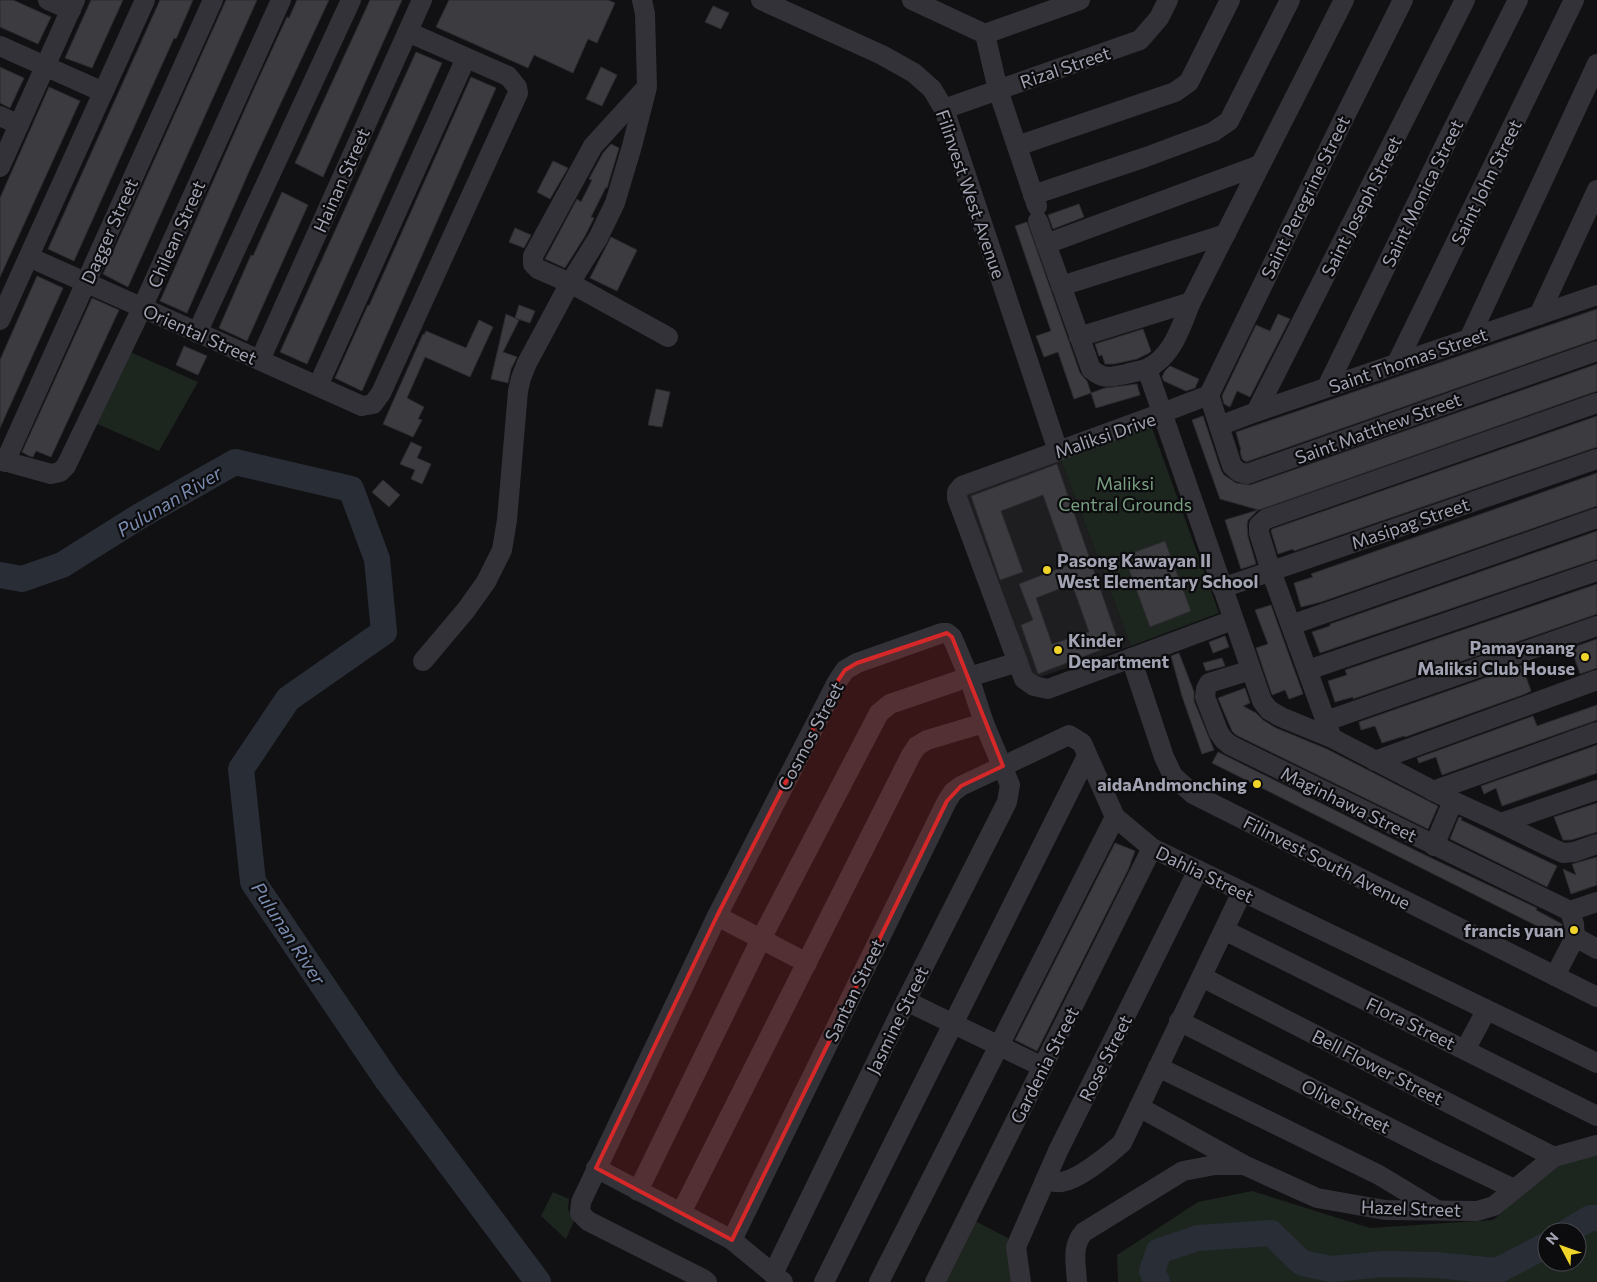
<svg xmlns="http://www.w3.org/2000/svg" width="1597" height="1282" font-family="Commissioner,sans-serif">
<rect width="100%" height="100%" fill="#111113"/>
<path fill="#1e1d20" d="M1060 458 1131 646 1034 679 963 494Z"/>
<g fill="#1d251f" fill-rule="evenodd">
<path d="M128 351 198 382 159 451 95 423Z"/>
<path d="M1151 425 1219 613 1131 646 1060 458Z"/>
<path d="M1597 1153V1282H1118L1117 1255 1198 1202 1252 1191 1370 1228 1493 1220 1565 1157ZM1547 1232H1577V1262H1547Z"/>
<path d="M553 1192 569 1199 568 1209 574 1221 566 1239 541 1216Z"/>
<path d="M973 1220 1008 1238 1012 1282H942Z"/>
</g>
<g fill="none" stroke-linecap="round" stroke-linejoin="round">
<g stroke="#282d36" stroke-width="26">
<path d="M0 575 22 579 62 565 140 516 235 462 351 489 377 559 384 632 288 699 241 769 253 882 387 1080 538 1282"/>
<path d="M1567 1232 1590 1218H1597"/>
<path d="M1157 1282 1152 1271 1159 1251 1198 1238 1271 1233 1302 1263 1331 1269 1384 1264 1436 1265 1497 1271 1547 1245"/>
</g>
</g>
<g fill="#3c3b40" stroke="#2c2b2f" fill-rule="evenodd">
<path d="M0 0H13L51 17 38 44 0 27Z"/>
<path d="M91 0H123L92 68 65 58Z"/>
<path d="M160 0H193L176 39 174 38 74 261 48 249Z"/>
<path d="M226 0H257L128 287 103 274Z"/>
<path d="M297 0H329L251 167 187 313 160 301 257 82 287 17 289 18Z"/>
<path d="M370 0H402L323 177 295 163Z"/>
<path d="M449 0H608L615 3 597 43 588 39 573 73 534 55 528 68 436 27Z"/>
<path d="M713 6 729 13 721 29 705 22Z"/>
<path d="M416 52 442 63 307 364 280 352Z"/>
<path d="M0 67 24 78 10 108 0 103Z"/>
<path d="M601 67 617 75 602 106 586 99Z"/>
<path d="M471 77 496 88 362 391 335 378 368 305 369 306Z"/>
<path d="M49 87 80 101 0 277V198Z"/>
<path d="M611 144 619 148 607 188 606 187 591 217 594 218 585 236 565 268 545 259 577 199 581 202 592 180 589 179 603 153Z"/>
<path d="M553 161 568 168 550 199 537 192Z"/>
<path d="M282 192 308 205 247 341 219 328 251 255 253 256Z"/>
<path d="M1079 204 1084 217 1053 229 1048 215Z"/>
<path d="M1027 222 1080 373 1087 381 1091 393 1074 399 1058 352 1044 357 1036 336 1051 331 1015 226Z"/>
<path d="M515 228 531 235 524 248 509 242Z"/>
<path d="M611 237 637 250 617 291 590 278Z"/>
<path d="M37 276 63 288 0 428V360Z"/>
<path d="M92 298 119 310 51 457 36 451 33 457 29 456 22 452Z"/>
<path d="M519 305 535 311 530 323 515 318Z"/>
<path d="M1597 309V339L1246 462 1242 459 1240 451 1241 450 1236 432Z"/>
<path d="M506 314 519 320 503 352 517 357 511 369 508 383 491 379Z"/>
<path d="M1278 314 1290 319 1250 397 1237 391 1230 407 1224 404 1222 396 1256 325 1270 331Z"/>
<path d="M479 320 493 327 470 377 425 357 407 398 424 407 418 419 422 420 413 437 383 424 423 334 424 335 426 331 466 348Z"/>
<path d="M1143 329 1151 351 1149 353 1137 359 1114 364H1105L1102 355 1099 356 1095 344Z"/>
<path d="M184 346 207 356 198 375 176 365Z"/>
<path d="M1597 364V391L1259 510 1220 499 1192 420 1203 416 1221 470 1224 475 1236 483 1250 485Z"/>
<path d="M1170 366 1199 379 1195 388 1186 391 1164 381 1162 377 1165 371Z"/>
<path d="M1137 384 1140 395 1096 408 1091 393 1105 388Z"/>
<path d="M656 389 670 392 662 427 648 425Z"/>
<path d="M1597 416V447L1294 551 1293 549 1278 554 1271 531 1272 529Z"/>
<path d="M411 442 422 447 417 458 431 464 422 484 411 479 415 470 400 464Z"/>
<path d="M1057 464 1119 643 1038 674 1021 625 1033 620 1019 584 1068 565 1043 495 1001 511 1023 572 1000 580 971 496ZM1072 584 1089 632 1052 644 1036 598Z"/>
<path d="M1597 473V506L1321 602 1301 607 1294 583 1313 577 1311 574Z"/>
<path d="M383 480 400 495 389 507 372 492Z"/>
<path d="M1258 510 1248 520 1247 525 1248 537 1256 564 1241 569 1225 520Z"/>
<path d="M1597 531V559L1320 653 1312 632 1330 626V624Z"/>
<path d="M1165 541 1191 611 1150 627 1124 556Z"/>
<path d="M1597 584V614L1353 699V697L1335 702 1328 681 1347 675 1345 670Z"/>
<path d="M1271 605 1303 694 1289 699 1285 690 1272 695 1256 648 1268 644 1255 610Z"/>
<path d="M1225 636 1229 647 1213 653 1209 642Z"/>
<path d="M1597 639V668L1580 674 1571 648Z"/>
<path d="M1179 653 1194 692V701L1214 750 1202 754 1182 696 1171 656Z"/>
<path d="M1222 658 1225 666 1206 671 1203 663Z"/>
<path d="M1522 665 1531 691 1525 694 1405 737 1404 736 1382 743 1375 726 1361 730 1359 722Z"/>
<path d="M1245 688 1250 703 1243 706 1256 713 1263 720 1276 728 1327 749 1438 806 1428 829 1236 735 1232 731 1218 698Z"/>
<path d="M1597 705V720L1442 775 1436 757 1419 763 1417 758 1533 716 1537 726Z"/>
<path d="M1597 745V773L1502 806 1496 788 1484 794 1481 786Z"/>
<path d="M1218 752 1429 857 1537 908 1536 910 1562 924V928L1557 936 1212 763Z"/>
<path d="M1597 803V832L1571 840H1563L1554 817Z"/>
<path d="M1459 817 1462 818 1461 820 1557 866 1547 887 1450 839Z"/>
<path d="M1115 843 1135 851 1128 870 1037 1051 1015 1040Z"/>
<path d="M1597 857V885L1571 894 1563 869 1576 875 1572 864Z"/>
</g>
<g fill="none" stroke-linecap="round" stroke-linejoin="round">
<g stroke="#323238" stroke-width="20">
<path d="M48 0 71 10"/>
<path d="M761 0 882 55 914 73 932 89 944 109 1058 451"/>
<path d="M912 0 985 34"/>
<path d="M985 34 998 90 1037 206"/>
<path d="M985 34 1080 0"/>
<path d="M0 46 103 92"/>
<path d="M646 88 593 146 533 256V264L538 269 570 283 668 337"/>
<path d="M944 109 1140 40 1159 18 1168 0"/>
<path d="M0 116 19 125"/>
<path d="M1017 146 1175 92 1189 82 1230 0"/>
<path d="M0 167 75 0"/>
<path d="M1033 195 1146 157 1213 132 1229 121 1290 0"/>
<path d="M1038 221 1091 369C1104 380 1110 377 1126 374 1133 372 1142 371 1148 368 1173 356 1181 326 1191 302L1344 0"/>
<path d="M1046 244 1260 165"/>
<path d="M29 257 362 406 373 404 381 393 518 93 517 87 508 76 408 32"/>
<path d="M1061 286 1226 234"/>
<path d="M1539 315 1597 190"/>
<path d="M0 320 145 0"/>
<path d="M197 333 351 0"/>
<path d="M1079 337 1191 302"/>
<path d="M1469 339 1597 64"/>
<path d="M260 360 422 0"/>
<path d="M1397 363 1574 0"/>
<path d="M1147 369 1262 701 1269 710 1281 717 1332 738 1453 801 1501 823 1552 848 1563 853 1574 852 1597 844"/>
<path d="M318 386 466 58"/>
<path d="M1327 387 1448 139 1518 0"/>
<path d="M1209 395 1162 413 962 486 957 492V498L1024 679 1034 686 1048 689 1233 620"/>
<path d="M1209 395 1232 466 1239 472 1247 474 1597 351"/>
<path d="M1209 395 1343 120 1403 0"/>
<path d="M1256 412 1465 0"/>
<path d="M1219 426 1256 412 1597 295"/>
<path d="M0 460 51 474 60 472 66 466 142 308 281 0"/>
<path d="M5 462 213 0"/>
<path d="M1222 588 1597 459"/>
<path d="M1291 625 1597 518"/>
<path d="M1131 658 1164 757 1173 776 1193 794 1597 997"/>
<path d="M423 661 466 610 486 582 502 550 507 520 518 391 521 378 527 363 570 283 598 238 615 203 632 146 647 87 645 14 642 0"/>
<path d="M1251 670 1209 683 1206 689 1205 697 1219 733 1224 740 1230 745 1570 911"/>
<path d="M1308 670 1597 571"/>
<path d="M1326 721 1597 626"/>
<path d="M1332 738 1271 571 1259 533V525L1266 519 1597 403"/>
<path d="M1375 761 1597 680"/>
<path d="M1433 791 1597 732"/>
<path d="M1501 823 1597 790"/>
<path d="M1434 846 1453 801"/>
<path d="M1570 911 1597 902"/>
<path d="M717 916 807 963"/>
<path d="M1224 930 1597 1116"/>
<path d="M1575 937 1597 949"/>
<path d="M1555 976 1575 937 1574 924 1570 911"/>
<path d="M1202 977 1554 1157"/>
<path d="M906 1001 1043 1067"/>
<path d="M1179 1021 1439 1153 1514 1189"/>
<path d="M1465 1050 1486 1011"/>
<path d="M1158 1067 1379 1175 1437 1210"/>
<path d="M1139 1107 1244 1165 1317 1198 1385 1210 1477 1211 1494 1206 1554 1157 1597 1145"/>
<path d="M596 1168 732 1240 783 1282"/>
<path d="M1045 1180C1050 1181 1056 1183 1061 1182 1078 1180 1109 1155 1122 1143L1242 892"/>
<path d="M638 1191 761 939 879 713 890 704 969 677 1018 662"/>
<path d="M681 1213 911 755 917 746 927 740 984 723"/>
<path d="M732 1240 947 801 953 792 961 786 1069 735 1082 743 1115 817 1152 848 1597 1063"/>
<path d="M707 1282 703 1279 588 1221 580 1213 581 1202 717 916 837 682 845 670 857 663 942 633H947L952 637 969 677 984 723 1010 785 1007 802 906 1001 773 1274"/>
<path d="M824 1282 1087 756"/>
<path d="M879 1282 1115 817"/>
<path d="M935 1282 1152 848"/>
<path d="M1021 1282 1016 1247 1058 1151 1198 870"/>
<path d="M1077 1282C1076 1264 1071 1246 1084 1232L1183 1171 1215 1165H1242"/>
</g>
</g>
<path fill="#d62828" fill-opacity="0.2" stroke="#d62828" stroke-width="4" stroke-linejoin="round" d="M947 633 952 637 1003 766 961 786 947 801 732 1240 596 1168 717 916 837 682 845 670 857 663Z"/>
<g fill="#f1d42a" stroke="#0c0c0e" stroke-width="2">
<circle cx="1047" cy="570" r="5"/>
<circle cx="1058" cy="650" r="5"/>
<circle cx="1585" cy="657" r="5"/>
<circle cx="1257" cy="784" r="5"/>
<circle cx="1574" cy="930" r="5"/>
</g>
<g text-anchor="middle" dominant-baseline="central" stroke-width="4.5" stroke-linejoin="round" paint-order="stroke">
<g font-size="18" fill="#a2a4b3" stroke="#0c0c0e">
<text transform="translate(1065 67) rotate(-19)">Rizal Street</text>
<text transform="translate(341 180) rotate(-66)">Hainan Street</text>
<text transform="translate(1486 182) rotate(-64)">Saint John Street</text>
<text transform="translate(1422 193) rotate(-64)">Saint Monica Street</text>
<text transform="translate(971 194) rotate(71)">Filinvest West Avenue</text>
<text transform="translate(1305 197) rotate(-64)">Saint Peregrine Street</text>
<text transform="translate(1361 206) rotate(-63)">Saint Joseph Street</text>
<text transform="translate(109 231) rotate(-66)">Dagger Street</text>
<text transform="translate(176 234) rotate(-66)">Chilean Street</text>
<text transform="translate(200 334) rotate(24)">Oriental Street</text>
<text transform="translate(1408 360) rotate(-19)">Saint Thomas Street</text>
<text transform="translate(1378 428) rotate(-20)">Saint Matthew Street</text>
<text transform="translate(1105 435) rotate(-19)">Maliksi Drive</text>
<text transform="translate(1410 523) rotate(-19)">Masipag Street</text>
<text transform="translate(810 736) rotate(-62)">Cosmos Street</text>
<text transform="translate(1349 804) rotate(26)">Maginhawa Street</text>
<text transform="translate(1327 862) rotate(27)">Filinvest South Avenue</text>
<text transform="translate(1205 874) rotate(26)">Dahlia Street</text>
<text transform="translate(854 990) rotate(-64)">Santan Street</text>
<text transform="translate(897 1020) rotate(-64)">Jasmine Street</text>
<text transform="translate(1411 1023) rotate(26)">Flora Street</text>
<text transform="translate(1105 1058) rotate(-63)">Rose Street</text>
<text transform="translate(1044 1065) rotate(-63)">Gardenia Street</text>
<text transform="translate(1378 1067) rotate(27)">Bell Flower Street</text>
<text transform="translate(1346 1106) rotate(27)">Olive Street</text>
<text transform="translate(1411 1208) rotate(2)">Hazel Street</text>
</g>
<g font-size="18" fill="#799f82" stroke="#0c0c0e">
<text x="1125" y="483">Maliksi<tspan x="1125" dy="21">Central Grounds</tspan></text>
</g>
<g font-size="18" font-weight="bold" fill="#a2a4b3" stroke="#0c0c0e" text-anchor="end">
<text x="1057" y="560" text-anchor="start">Pasong Kawayan II<tspan x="1057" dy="21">West Elementary School</tspan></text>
<text x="1068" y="640" text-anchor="start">Kinder<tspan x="1068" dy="21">Department</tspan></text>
<text x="1575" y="647">Pamayanang<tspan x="1575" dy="21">Maliksi Club House</tspan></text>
<text x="1247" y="784">aidaAndmonching</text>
<text x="1564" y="930">francis yuan</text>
</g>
<g font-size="19" font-style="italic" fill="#798baf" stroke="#0c0c0e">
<text transform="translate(169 501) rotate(-31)">Pulunan River</text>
<text transform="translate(289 933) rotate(57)">Pulunan River</text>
</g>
</g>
<g transform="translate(1562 1247) rotate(311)"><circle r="24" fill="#0c0c0e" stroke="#484950"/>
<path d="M0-4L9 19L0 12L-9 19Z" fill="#f1d42a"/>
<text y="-8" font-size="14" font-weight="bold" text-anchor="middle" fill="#a2a4b3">N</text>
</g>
</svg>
